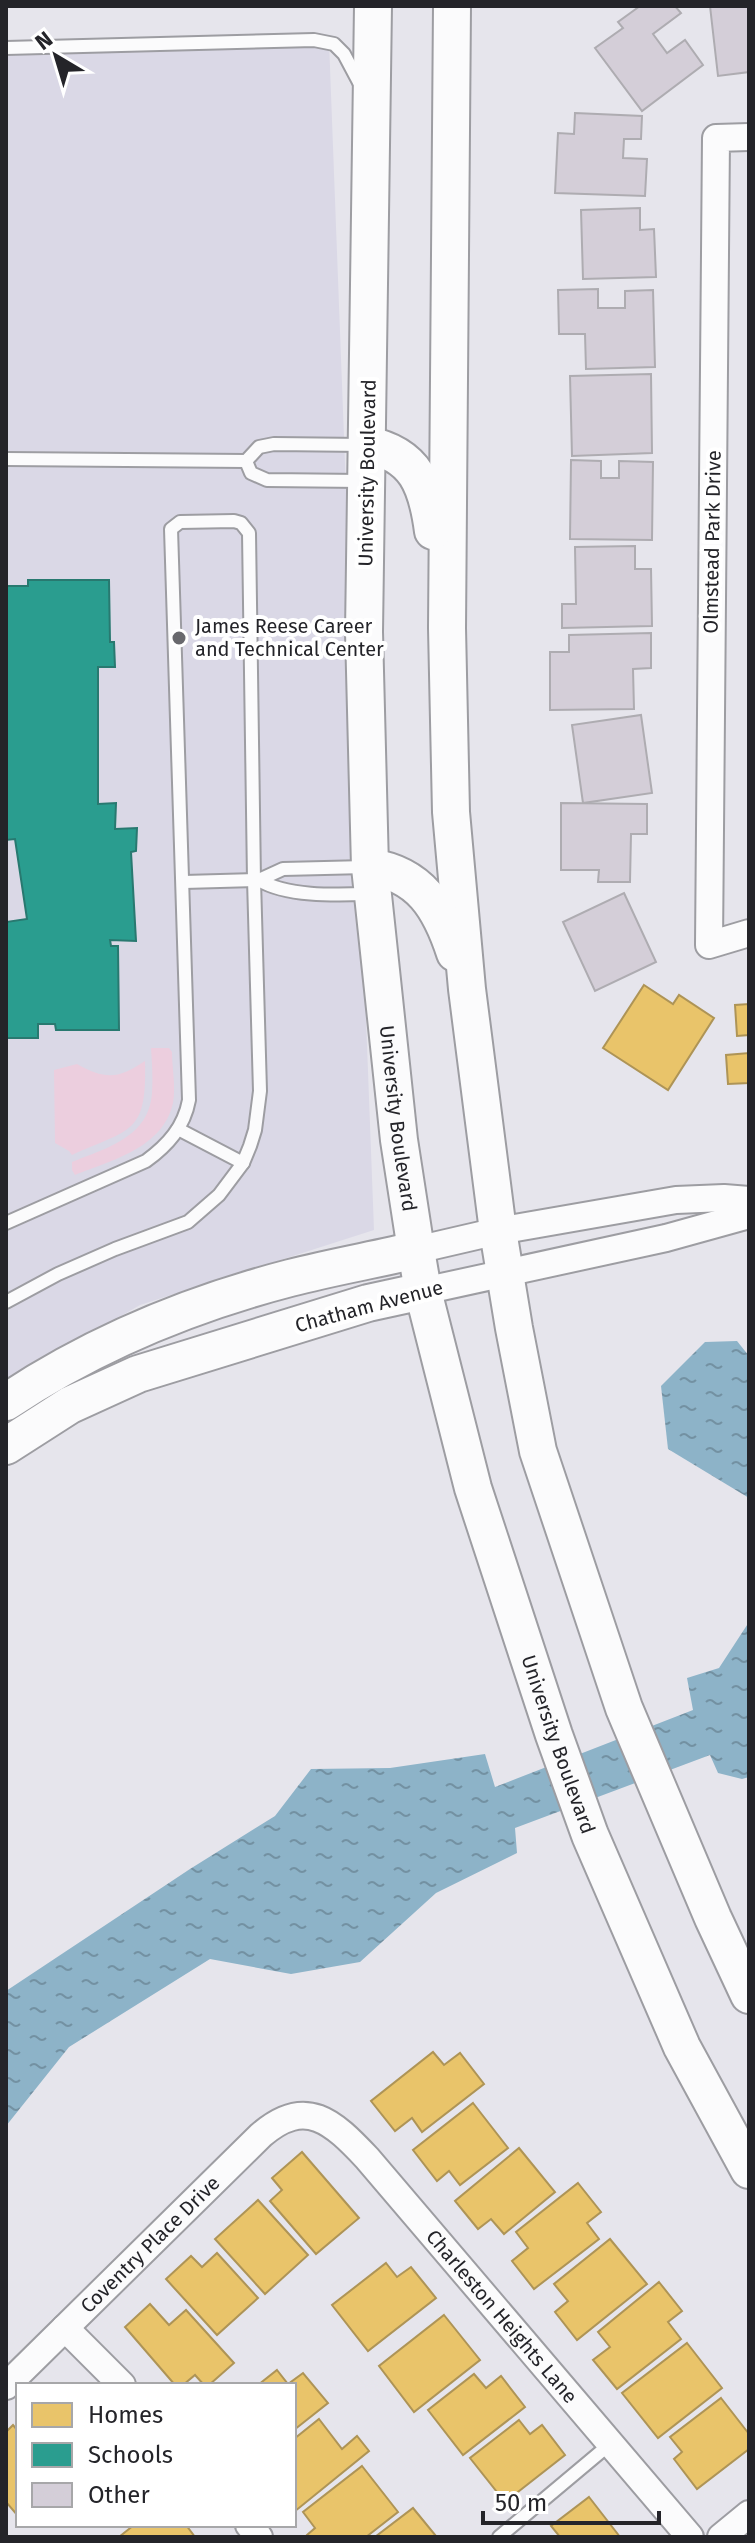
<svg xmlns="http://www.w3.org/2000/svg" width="755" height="2543" font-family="'Fira Sans',sans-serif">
<defs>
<pattern id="water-ripples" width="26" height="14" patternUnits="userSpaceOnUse" patternTransform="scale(2)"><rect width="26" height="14" fill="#8db3c8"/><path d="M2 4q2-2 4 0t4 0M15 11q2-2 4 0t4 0" fill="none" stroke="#7391a2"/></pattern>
</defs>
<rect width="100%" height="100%" fill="#e6e5ec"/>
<path fill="#dad8e6" d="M329 41 374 1230 140 1305 6 1383V45Z"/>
<g fill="#eccede">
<path d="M151 1048H169L172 1052C172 1068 176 1087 173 1103 163 1148 112 1160 75 1175L72 1170V1162C107 1148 149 1137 152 1093 153 1078 152 1063 151 1048Z"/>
<path d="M145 1061C147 1135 131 1128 72 1155L69 1151 55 1143 54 1070 77 1064C106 1080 118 1079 145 1061Z"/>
</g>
<g fill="url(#water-ripples)">
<path d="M737 1341 749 1356V1498L668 1449 661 1386 705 1342Z"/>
<path d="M749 1622V1777L742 1779 718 1773 710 1755 515 1828 517 1853 436 1893 360 1962 291 1974 210 1959 69 2047 6 2126V1991L190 1869 275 1816 311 1769 390 1768 485 1754 495 1787 693 1710 687 1678 719 1668Z"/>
</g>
<g fill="#e9c46a" stroke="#ae9456" stroke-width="2">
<path d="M644 985 673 1004 679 995 714 1018 668 1090 603 1048Z"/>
<path d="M749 1004V1035L737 1036 735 1005Z"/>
<path d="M749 1053V1083L728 1084 726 1055Z"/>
<path d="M433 2052 444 2065 460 2053 484 2084 422 2132 412 2118 395 2131 371 2101Z"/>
<path d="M473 2103 508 2148 460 2185 449 2171 437 2181 413 2150Z"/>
<path d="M519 2148 555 2192 504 2234 491 2219 478 2229 455 2201Z"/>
<path d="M302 2152 359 2218 316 2254 270 2201 282 2190 272 2178Z"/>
<path d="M578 2183 601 2212 587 2223 599 2239 534 2289 512 2261 528 2248 516 2232Z"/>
<path d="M258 2200 308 2255 265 2294 215 2239Z"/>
<path d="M610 2239 647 2284 577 2340 555 2312 568 2301 554 2284Z"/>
<path d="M217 2253 258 2298 217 2335 166 2279 191 2256 202 2267Z"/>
<path d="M386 2263 397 2277 411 2267 436 2298 368 2351 332 2305Z"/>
<path d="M659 2282 682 2311 668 2322 681 2339 617 2389 593 2360 610 2347 598 2332Z"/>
<path d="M150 2304 169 2325 186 2310 234 2363 209 2385H204L195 2375 183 2385H175L125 2327Z"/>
<path d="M444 2315 480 2360 414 2412 379 2366Z"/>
<path d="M687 2343 722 2388 658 2438 622 2393Z"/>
<path d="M277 2370 288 2384 303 2373 328 2403 294 2430V2385H258Z"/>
<path d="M474 2374 486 2388 501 2376 525 2407 463 2455 428 2410Z"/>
<path d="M721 2398 749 2434V2449L697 2489 674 2459 682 2452 670 2437Z"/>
<path d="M319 2419 342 2449 357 2436 369 2451 294 2512V2439Z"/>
<path d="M519 2420 530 2434 542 2425 565 2455 505 2502 470 2458Z"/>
<path d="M13 2425 18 2431V2516L6 2502V2432Z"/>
<path d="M362 2466 398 2512 366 2537H308L307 2535 315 2528 303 2512Z"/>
<path d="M589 2497 620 2537H560L551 2526Z"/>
<path d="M413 2508 436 2536 375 2537Z"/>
<path d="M134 2525H186L195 2537H119Z"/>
</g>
<path fill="#2a9d8f" stroke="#287970" stroke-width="2" d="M28 580H109L110 642H114L115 667H98V804L116 803 115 829 137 828 136 851 131 852 136 941 110 940 111 946H118L119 1030H56L55 1024H38V1038H6V922L27 919 15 839 6 840V586H28Z"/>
<g fill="#d4ced8" stroke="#aeacb1" stroke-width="2">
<path d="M640 6H675L681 13 653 34 667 53 685 40 703 65 642 111 595 48 623 28 618 22Z"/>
<path d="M710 6H749V72L718 76Z"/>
<path d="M575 113 642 116 641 139H624L623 158 647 159 645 196 555 193 558 133 574 134Z"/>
<path d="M640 208V230L654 229 656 277 583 279 581 210Z"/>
<path d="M598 289V308H625V291L653 290 655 367 586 369 585 334H559L558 290Z"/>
<path d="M651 374 652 453 572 456 570 376Z"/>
<path d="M571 460 601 461V478H619V461L653 462 652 540 570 539Z"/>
<path d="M635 546V569H651L652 626 562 628V604H576L575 547Z"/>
<path d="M651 633V668L633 669 634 709 550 710V652H569V635Z"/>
<path d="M641 715 652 793 583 803 572 725Z"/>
<path d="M561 803 647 804V834H631L630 882H598L599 870H561Z"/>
<path d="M624 893 656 962 595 991 563 922Z"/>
</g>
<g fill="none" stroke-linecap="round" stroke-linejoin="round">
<g stroke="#9d9da2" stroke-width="16">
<g id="lane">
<path d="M6 48 314 40 334 44 344 54 361 86"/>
<path d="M6 459 246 461"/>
<path d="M362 481 267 480 251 473 246 461 259 447 274 444 364 445"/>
<path d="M259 880C287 897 336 895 369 894"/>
<path d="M184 882 259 880 283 869 366 867"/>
<path d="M178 1129 243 1163"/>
<path d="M6 1223 146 1161C168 1145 184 1127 189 1100L171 529 180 522 234 521 241 523 249 533 254 880 260 1091 255 1130 250 1146 243 1163 219 1195 188 1222 115 1249 58 1274 6 1302"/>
<path d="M499 2537 610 2444"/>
</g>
</g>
<g stroke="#9d9da2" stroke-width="30">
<g id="street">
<path d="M749 137 716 138 709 945 749 933"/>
<path d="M416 1250 498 1231 676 1200 724 1198 749 1200"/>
<path d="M423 1291 666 1238 749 1215"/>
<path d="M65 2328 122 2385"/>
<path id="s1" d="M6 2386 261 2135C306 2096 333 2122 367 2158L690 2537"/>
<path d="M249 2525 259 2537"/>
<path d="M721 2537 749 2514"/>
</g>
</g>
<g stroke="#9d9da2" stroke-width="40">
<g id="secondary">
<path id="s2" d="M373 6 364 632 370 867 399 1140 416 1250 423 1291 473 1488 554 1735 590 1835 682 2047 749 2170"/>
<path d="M452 6 447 628 451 812 467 989 498 1231 514 1328 538 1451 624 1708 713 1918 749 1995"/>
<path d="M367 445C416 454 427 486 433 531"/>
<path d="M370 867C420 874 440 907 455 953"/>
<path d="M6 1402C93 1344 190 1304 290 1278 332 1267 374 1260 416 1250"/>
<path d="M6 1446 70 1405 138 1374 368 1303 423 1291"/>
</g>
</g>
<use href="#lane" stroke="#fbfbfc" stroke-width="12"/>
<use href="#street" stroke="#fbfbfc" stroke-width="26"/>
<use href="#secondary" stroke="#fbfbfc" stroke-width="36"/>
</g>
<circle fill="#68686d" stroke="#fff" stroke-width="3" cx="179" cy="638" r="8"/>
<g text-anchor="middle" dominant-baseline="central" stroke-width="8" stroke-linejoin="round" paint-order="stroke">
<g font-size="20" fill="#242429" stroke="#fff">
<text transform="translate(367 473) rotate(-89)">University Boulevard</text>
<text transform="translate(712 542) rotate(-89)">Olmstead Park Drive</text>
<text stroke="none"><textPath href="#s2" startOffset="1114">University Boulevard</textPath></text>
<text transform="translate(369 1306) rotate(-15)">Chatham Avenue</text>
<text stroke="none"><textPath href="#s2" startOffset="1762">University Boulevard</textPath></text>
<text stroke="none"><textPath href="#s1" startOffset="202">Coventry Place Drive</textPath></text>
<text stroke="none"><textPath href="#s1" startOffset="692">Charleston Heights Lane</textPath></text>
</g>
<g font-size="20" fill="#242429" stroke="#fff" text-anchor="start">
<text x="195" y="626">James Reese Career<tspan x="195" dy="23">and Technical Center</tspan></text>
</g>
</g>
<rect width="755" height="2543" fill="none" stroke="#242429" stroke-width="16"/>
<rect x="16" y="2383" width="280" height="144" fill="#ffffff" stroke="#a7a7a9" stroke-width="2"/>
<rect x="32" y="2403" width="40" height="24" fill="#e9c46a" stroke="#a7a7a9" stroke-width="2"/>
<text x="88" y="2423" font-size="24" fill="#242429">Homes</text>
<rect x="32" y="2443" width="40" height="24" fill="#2a9d8f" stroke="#a7a7a9" stroke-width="2"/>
<text x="88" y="2463" font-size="24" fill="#242429">Schools</text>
<rect x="32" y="2483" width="40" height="24" fill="#d4ced8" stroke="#a7a7a9" stroke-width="2"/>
<text x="88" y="2503" font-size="24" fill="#242429">Other</text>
<g transform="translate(56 56) rotate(322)" stroke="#ffffff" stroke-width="6" paint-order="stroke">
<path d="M0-6L14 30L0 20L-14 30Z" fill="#242429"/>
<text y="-12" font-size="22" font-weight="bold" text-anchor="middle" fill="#242429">N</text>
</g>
<path d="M483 2511v12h176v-12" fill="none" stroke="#242429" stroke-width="4"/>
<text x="495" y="2511" font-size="24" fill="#242429" stroke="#ffffff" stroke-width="6" paint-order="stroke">50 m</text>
</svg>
